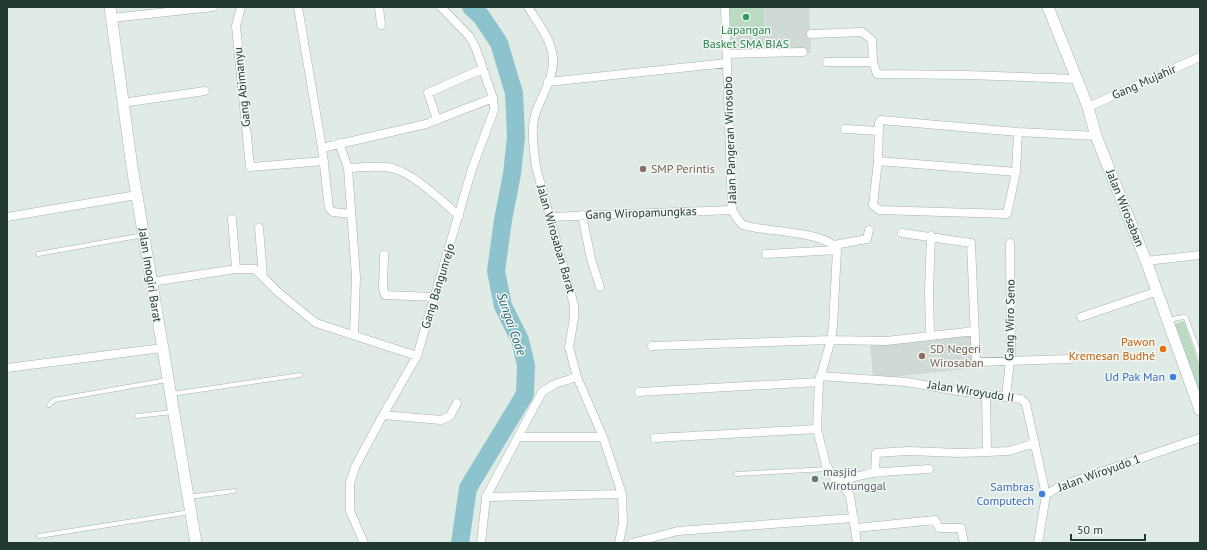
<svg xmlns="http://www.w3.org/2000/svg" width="1207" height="550" font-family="'PT Sans',sans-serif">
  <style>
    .built { fill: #d0dad5 }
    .green { fill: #bcdac3 }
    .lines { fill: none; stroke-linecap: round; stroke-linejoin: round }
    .river { stroke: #8dc3cc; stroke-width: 18 }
    .lane-casing { stroke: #a4b2ad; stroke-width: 5 }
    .street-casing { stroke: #a4b2ad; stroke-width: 9 }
    .secondary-casing { stroke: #a1b6ae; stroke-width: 12 }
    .lane { stroke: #fff; stroke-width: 4 }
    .street { stroke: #fff; stroke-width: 8 }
    .secondary { stroke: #fff; stroke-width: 11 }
    .leisure-dot { fill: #2e9e5b; stroke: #f2f7f4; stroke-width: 1.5 }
    .education-dot { fill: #8d6e63; stroke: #f2f7f4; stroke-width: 1.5 }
    .food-dot { fill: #e8710a; stroke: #f2f7f4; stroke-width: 1.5 }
    .shop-dot { fill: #3f7fe0; stroke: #f2f7f4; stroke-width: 1.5 }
    .worship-dot { fill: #6b7280; stroke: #f2f7f4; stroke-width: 1.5 }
    .labels { text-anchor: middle; stroke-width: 3; stroke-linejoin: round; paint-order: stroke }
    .leisure-label { font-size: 12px; fill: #27864d; stroke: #f2f7f4 }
    .street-label { font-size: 12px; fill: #233a33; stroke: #f2f7f4 }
    .education-label { font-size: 12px; fill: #785e54; stroke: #f2f7f4; text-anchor: start }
    .food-label { font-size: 12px; fill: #c56008; stroke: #f2f7f4; text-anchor: end }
    .shop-label { font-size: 12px; fill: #366cbe; stroke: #f2f7f4; text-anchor: end }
    .worship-label { font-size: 12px; fill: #5b616d; stroke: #f2f7f4; text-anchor: start }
    .water-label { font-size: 13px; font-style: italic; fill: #226672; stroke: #f2f7f4 }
  </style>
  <rect width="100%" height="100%" fill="#e1ebe6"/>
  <path class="built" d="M728,7h81l2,46 -81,-1z
    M971,333l4,35 -102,11 -3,-36z"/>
  <path class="green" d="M729,7h34l1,21 -34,1z
    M1184,321l16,46v29l-25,-72z"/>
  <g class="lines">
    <path class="river" d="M460,543l8,-55 57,-94 1,-29 -6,-25 -17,-34 -7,-35 7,-51 9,-46 4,-37 -2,-44 -15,-50 -18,-27 -10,-9"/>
    <g class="lane-casing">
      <path id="lane" d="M38,254l106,-19
        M1169,320l14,-3 3,1 14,38
        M172,394l128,-19
        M49,405l5,-5 113,-20
        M137,416l35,-4
        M736,474l92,-5
        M188,497l46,-6
        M39,536l151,-24"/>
    </g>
    <g class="street-casing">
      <path id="street" d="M241,7l-5,19 14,141 74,-6
        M298,7l24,141 7,60 4,4 18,2
        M379,7l2,18
        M528,7c10,16 24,33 25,52 1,19 -11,36 -17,53 -6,18 -2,37 0,55l38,138v13l-5,29 8,30 26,60 19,57 1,29 -4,20
        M725,7l7,203 7,11 4,4c20,7 86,6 94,25l-4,76 -2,14 -12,42 -2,47 9,36 9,14 11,11 4,6 7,47
        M112,18l101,-11
        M811,34l51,-2 10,8 1,22 4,12 90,1 109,4
        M727,54l76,-2
        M827,62h46
        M548,82l179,-19
        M122,103l83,-12
        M1088,107l112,-50
        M437,120l-9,-27 54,-24
        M845,129l34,2
        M1018,132l-2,40 -9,42 -128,-4 -6,-5 5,-44 1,-38 2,-3 137,12 78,4
        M339,143l9,25 8,109 -2,58
        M322,148l104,-24 67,-26
        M878,161l138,11
        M348,168c15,0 33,-4 47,1 18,5 50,34 64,47
        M582,215l9,44 9,28
        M7,217l130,-22
        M549,217l183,-7
        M232,219l4,50
        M259,228l4,48
        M902,233l69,10 5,119 94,-3
        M834,245l33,-6 2,-9
        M766,254l71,-4
        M384,255l-1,33 2,7 50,2
        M1146,261l54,-6
        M151,282l85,-13h19l24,24 37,30 101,33
        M1081,317l77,-26
        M928,336l2,-2 -1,-44 2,-54
        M652,346l179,-6 55,1 89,-10
        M7,368l155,-20
        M820,376l87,6 51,9 63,8 5,5 20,91
        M639,392l180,-10
        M986,394l1,58
        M1006,396l5,-44 -1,-109
        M383,415l58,5 9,-4 7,-13
        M518,437h85
        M655,438l162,-9
        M875,473l1,-20 33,-2 50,2 28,-1 22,-1 26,-8
        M839,483c27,-13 60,-12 90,-14
        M486,497l136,-3
        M856,528l79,-8 4,8h22l3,15
        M364,543l-14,-32v-28l5,-16 28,-52 34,-59 55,-187 22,-59 -1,-12 -18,-52 -6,-10 -28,-29
        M481,543l5,-46 56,-105 13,-8 22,-7
        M632,543l46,-12 176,-13
        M1038,543l8,-48 14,-9 140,-48"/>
    </g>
    <g class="secondary-casing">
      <path id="secondary" d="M110,7l22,160 64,376
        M1048,7l40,100 8,29 50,125 54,149"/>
    </g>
    <use href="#lane" class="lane"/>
    <use href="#street" class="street"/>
    <use href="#secondary" class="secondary"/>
  </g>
  <circle class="leisure-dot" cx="746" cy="17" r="4"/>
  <g class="education-dot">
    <circle cx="643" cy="169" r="4"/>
    <circle cx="922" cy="356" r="4"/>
  </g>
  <circle class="food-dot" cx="1163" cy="349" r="4"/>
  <g class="shop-dot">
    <circle cx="1173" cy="377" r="4"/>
    <circle cx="1042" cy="494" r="4"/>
  </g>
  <circle class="worship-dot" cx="815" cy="479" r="4"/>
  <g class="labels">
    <g class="leisure-label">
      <text x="746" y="34">Lapangan<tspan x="746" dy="14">Basket SMA BIAS</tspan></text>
    </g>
    <g class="street-label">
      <text transform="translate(1144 82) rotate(-24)" y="4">Gang Mujahir</text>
      <text transform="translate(242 87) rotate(-96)" y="4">Gang Abimanyu</text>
      <text transform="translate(730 140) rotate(-92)" y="4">Jalan Pangeran Wirosobo</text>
      <text transform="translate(1125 208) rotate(68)" y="4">Jalan Wirosaban</text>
      <text transform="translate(641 213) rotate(-2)" y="4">Gang Wiropamungkas</text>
      <text transform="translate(556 239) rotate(74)" y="4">Jalan Wirosaban Barat</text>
      <text transform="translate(150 275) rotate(81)" y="4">Jalan Imogiri Barat</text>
      <text transform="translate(438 286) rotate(-73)" y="4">Gang Bangunrejo</text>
      <text transform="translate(1010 320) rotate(-89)" y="4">Gang Wiro Seno</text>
      <text transform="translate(971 391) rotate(9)" y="4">Jalan Wiroyudo II</text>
      <text transform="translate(1099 473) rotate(-20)" y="4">Jalan Wiroyudo 1</text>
    </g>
    <g class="education-label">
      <text x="651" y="173">SMP Perintis</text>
      <text x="930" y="353">SD Negeri<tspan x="930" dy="14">Wirosaban</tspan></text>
    </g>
    <g class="food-label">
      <text x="1155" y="346">Pawon<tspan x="1155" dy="14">Kremesan Budhé</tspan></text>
    </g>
    <g class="shop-label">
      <text x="1165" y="381">Ud Pak Man</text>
      <text x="1034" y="491">Sambras<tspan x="1034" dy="14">Computech</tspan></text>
    </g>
    <g class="worship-label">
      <text x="823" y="476">masjid<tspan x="823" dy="14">Wirotunggal</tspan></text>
    </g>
    <g class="water-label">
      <text transform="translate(512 324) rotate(71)" y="5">Sungai Code</text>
    </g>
  </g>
  <rect width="1207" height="550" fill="none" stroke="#233a33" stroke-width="16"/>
  <path d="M1071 534v6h74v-6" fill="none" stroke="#233a33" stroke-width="2"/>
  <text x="1077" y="534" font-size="12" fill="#233a33" stroke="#f2f7f4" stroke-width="3" paint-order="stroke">50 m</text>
</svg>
